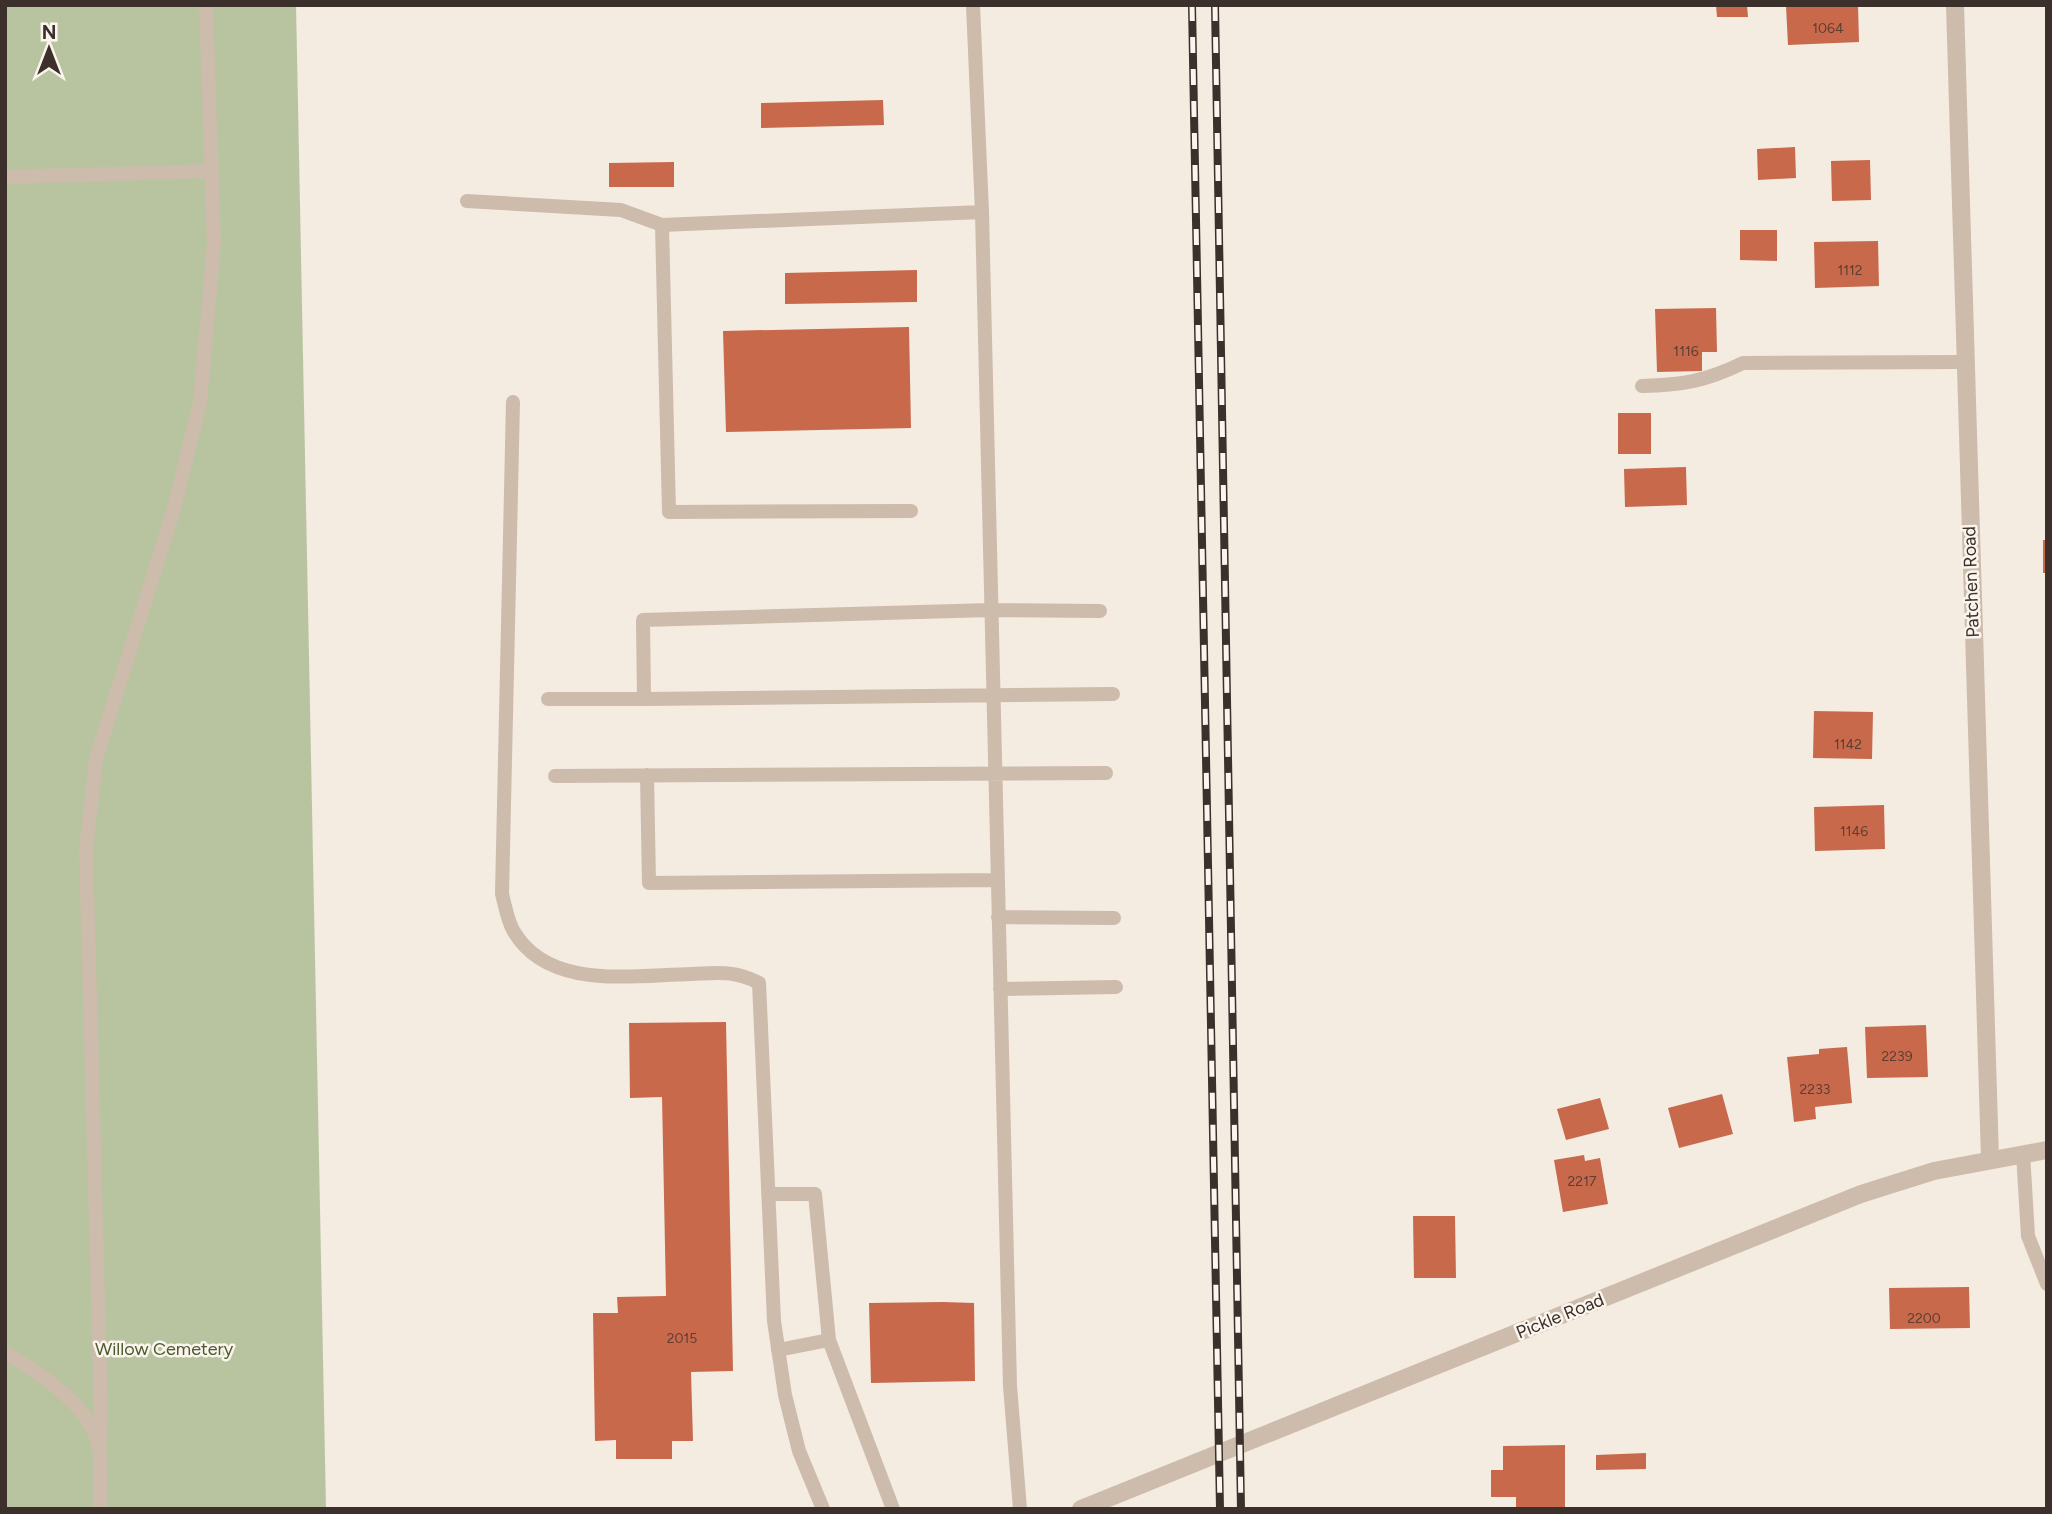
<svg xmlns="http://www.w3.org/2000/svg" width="2052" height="1514" font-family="Figtree,sans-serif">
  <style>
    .green { fill: #b8c4a0 }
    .building { fill: #c8694b }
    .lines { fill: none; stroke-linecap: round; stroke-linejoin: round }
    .service { stroke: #cdbbac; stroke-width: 14 }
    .minor { stroke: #cdbbac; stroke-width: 18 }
    .tertiary { stroke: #cdbbac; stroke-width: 18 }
    .rail-casing { stroke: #3b302b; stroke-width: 8 }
    .rail { stroke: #fbf5ee; stroke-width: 5; stroke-dasharray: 16; stroke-linecap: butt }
    .labels { text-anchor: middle; stroke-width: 5; stroke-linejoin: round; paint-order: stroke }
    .number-label { font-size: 14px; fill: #5e3e33 }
    .street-label { font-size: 18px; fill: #3b302b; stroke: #fbf5ee }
    .park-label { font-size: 18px; fill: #4a5a2e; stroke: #fbf5ee }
  </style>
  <rect width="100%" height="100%" fill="#f4ebe1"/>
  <path class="green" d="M5,5h291l30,1504h-321z"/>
  <path class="building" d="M1716,5h31l1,12h-31z
    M1858,5l1,37 -71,3 -2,-39z
    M883,100l1,25 -123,3v-25z
    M1795,147l1,31 -38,2 -1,-31z
    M1870,160l1,40 -39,1 -1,-40z
    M674,162v25h-65v-24z
    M1740,230h37v31l-37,-1z
    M1878,241l1,45 -64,2 -1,-46z
    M917,270v32l-132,2v-31z
    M1716,308l1,44h-15v19l-45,1 -2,-63z
    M909,327l2,101 -185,4 -3,-101z
    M1618,413h33v41h-33z
    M1686,467l1,38 -62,2 -1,-38z
    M2043,540h4v33h-4z
    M1814,711l59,1 -1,47 -59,-1z
    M1884,805l1,44 -70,2 -1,-44z
    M726,1022l7,349 -42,1 2,69h-21v18h-56v-19l-21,1 -2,-128h25l-1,-16 49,-1 -4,-199 -32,1 -1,-75z
    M1926,1025l2,52 -61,1 -2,-51z
    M1847,1047l5,56 -37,4 1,12 -22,3 -7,-65 32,-3v-5z
    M1722,1094l11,40 -54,14 -11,-40z
    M1600,1098l9,31 -43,11 -9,-31z
    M1584,1155l1,6 15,-3 8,46 -45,8 -9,-52z
    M1413,1216h42l1,62h-42z
    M1969,1287l1,41 -80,1 -1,-41z
    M943,1302l31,1 1,78 -104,2 -2,-80z
    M1565,1445v64h-49v-12h-25v-27h12v-24z
    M1646,1453v16l-50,1v-15z"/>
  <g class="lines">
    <path class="service" d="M973,5l9,207 28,1174 10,123
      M5,177l206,-6
      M467,201l154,9 41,15
      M1642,386c41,-1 64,-5 101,-23l221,-1
      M513,402l-11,492c3,11 5,25 11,36 34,61 120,45 178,44 28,-1 43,-4 68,9l15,338 11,74 14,56 24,58
      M911,511l-242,1 -7,-287 320,-13
      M548,699h96l-1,-79 347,-10 110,1
      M644,699l469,-5
      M647,775l2,108 348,-3
      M555,776l551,-3
      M998,917l116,1
      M1000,989l116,-2
      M2023,1153l5,83 19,48
      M768,1194h47l14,146 64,169
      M778,1350l51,-10
      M5,1353c34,19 87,54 94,95 3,19 0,41 1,61
      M99,1448l2,-37 -15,-561 10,-91 77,-247 27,-110 14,-159 -8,-238"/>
    <path class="minor" d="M1955,5l35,1154"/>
    <path class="tertiary" d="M1081,1509l780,-315 73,-23 113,-21"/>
    <g class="rail-casing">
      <path id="rail" d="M1192,5l28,1504
        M1215,5l26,1504"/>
    </g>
    <use href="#rail" class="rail"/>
  </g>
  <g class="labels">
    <g class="number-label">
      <text x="1828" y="33">1064</text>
      <text x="1850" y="275">1112</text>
      <text x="1686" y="356">1116</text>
      <text x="1848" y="749">1142</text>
      <text x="1854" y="836">1146</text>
      <text x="1897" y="1061">2239</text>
      <text x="1815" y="1094">2233</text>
      <text x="1582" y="1186">2217</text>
      <text x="1924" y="1323">2200</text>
      <text x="682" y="1343">2015</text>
    </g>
    <g class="street-label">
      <text transform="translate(1971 582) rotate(-92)" y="6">Patchen Road</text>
      <text transform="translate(1560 1316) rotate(-22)" y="6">Pickle Road</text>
    </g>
    <g class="park-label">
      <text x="164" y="1355">Willow Cemetery</text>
    </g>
  </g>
  <rect width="2052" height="1514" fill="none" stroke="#3b302b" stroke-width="14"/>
  <g transform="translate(49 49)" stroke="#fbf5ee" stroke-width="5" paint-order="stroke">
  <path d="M0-5L12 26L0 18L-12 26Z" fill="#3b302b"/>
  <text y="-10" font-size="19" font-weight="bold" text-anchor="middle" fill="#3b302b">N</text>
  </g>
</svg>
